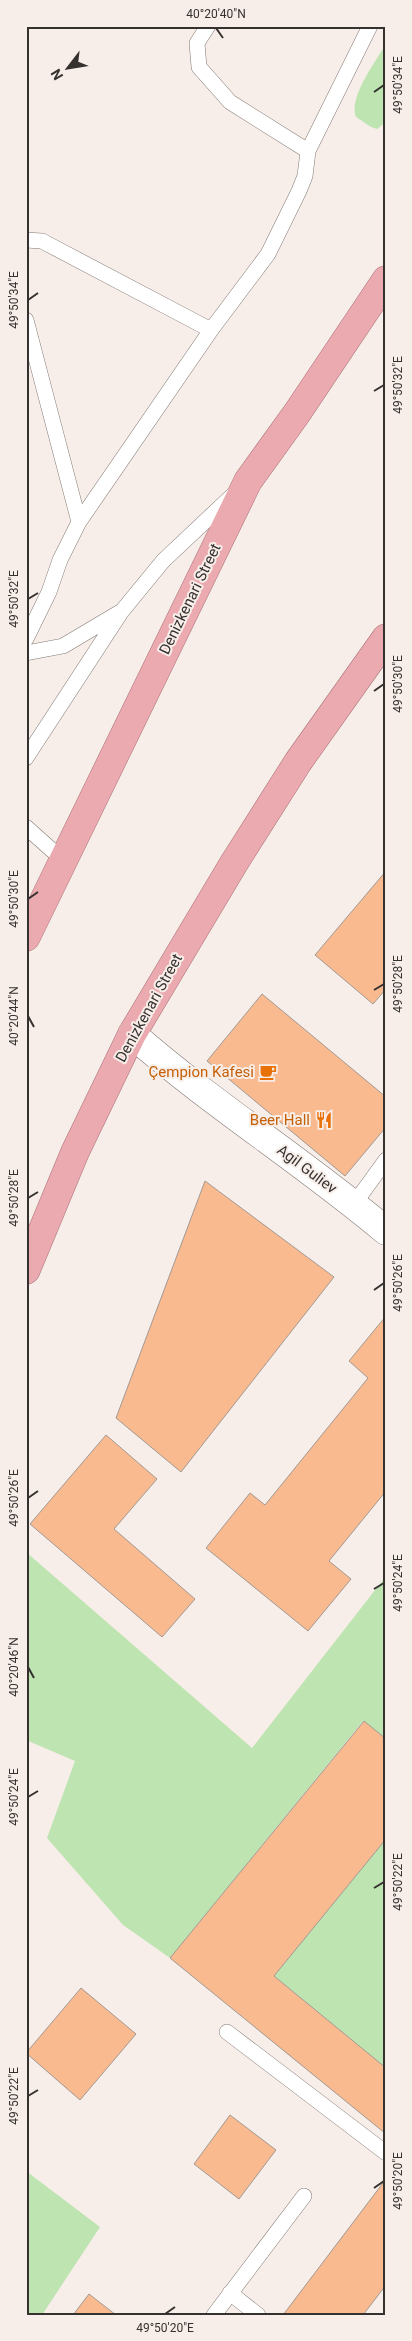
<svg xmlns="http://www.w3.org/2000/svg" width="412" height="2341" font-family="Roboto,sans-serif">
  <style>
    .green { fill: #bde4b1 }
    .building { fill: #faba8f; stroke: #a19993 }
    .lines { fill: none; stroke-linecap: round; stroke-linejoin: round }
    .service-casing { stroke: #817974; stroke-width: 16 }
    .minor-casing { stroke: #817974; stroke-width: 29 }
    .trunk-casing { stroke: #a87176; stroke-width: 29 }
    .service { stroke: #fff; stroke-width: 15 }
    .minor { stroke: #fff; stroke-width: 28 }
    .trunk { stroke: #ebaab0; stroke-width: 28 }
    .ticks { fill: none; stroke: #34312f; stroke-width: 2 }
    .labels { text-anchor: middle; stroke-width: 4; stroke-linejoin: round; paint-order: stroke }
    .street-label { font-size: 15px; fill: #34312f; stroke: #f8eee9 }
    .food-label { font-size: 15px; fill: #c56008; stroke: #f8eee9; text-anchor: end }
    .neatline { fill: none; stroke: #34312f; stroke-width: 2 }
    .ticks-label { font-size: 12px; text-anchor: middle; fill: #34312f }
  </style>
  <rect width="100%" height="100%" fill="#f8eee9"/>
  <path class="green" d="M386,44v78l-9,7 -6,-2 -15,-10c-8,-19 20,-56 30,-73z
    M26,1552l226,196 134,-172v163l-23,-18 -193,237 -47,-33 -76,-87 28,-77 -49,-21z
    M386,1839v229l-112,-92z
    M26,2171l74,56 -58,88h-16z"/>
  <path class="building" d="M386,871v118l-13,15 -58,-49z
    M262,994l124,103v30l-41,49 -138,-115z
    M205,1181l129,96 -153,195 -65,-54z
    M386,1316v175l-57,70 22,18 -43,52 -102,-83 44,-55 15,12 103,-127 -19,-17z
    M106,1435l51,44 -43,50 81,70 -33,38 -132,-113z
    M364,1721l22,18v100l-112,137 112,92v66l-216,-176z
    M81,1988l55,46 -56,66 -54,-47z
    M230,2115l46,35 -37,49 -45,-35z
    M386,2179v106l-23,30h-80z
    M89,2294l27,21h-43z"/>
  <g class="lines">
    <g class="service-casing">
      <path id="service" d="M208,26l-11,17 2,24 31,35 78,49
        M26,240l16,1 169,89
        M26,320l53,202
        M26,639l23,-47 11,-32 19,-38 132,-192 57,-76 31,-63 6,-15 3,-25 62,-125
        M26,653l37,-7 59,-35 41,-50 71,-67
        M26,758l94,-144
        M26,827l37,33
        M354,1204l32,-44
        M227,2032l159,121
        M230,2293l28,22
        M214,2315l90,-119"/>
    </g>
    <g class="minor-casing">
      <path id="minor" d="M132,1034c81,71 172,128 254,197"/>
    </g>
    <g class="trunk-casing">
      <path id="trunk" d="M26,937l222,-456 49,-68 89,-133
        M26,1270l49,-118 57,-118 102,-171 64,-101 88,-124"/>
    </g>
    <use href="#service" class="service"/>
    <use href="#minor" class="minor"/>
    <use href="#trunk" class="trunk"/>
  </g>
  <path class="ticks" d="M216,28l7,10M374,92l10,-7M28,300l10,-7M374,391l10,-6M28,599l10,-6M374,691l10,-7M28,899l10,-7M374,990l10,-6M28,1016l6,11M28,1198l10,-6M374,1290l10,-7M28,1498l10,-7M374,1589l10,-6M28,1667l6,11M28,1797l10,-6M374,1888l10,-6M28,2096l10,-6M374,2188l10,-7M165,2314l10,-7"/>
  <defs>
    <g id="cafe-bare" transform="scale(1.35)"><path d="M-5.5-4.5H6V0H3Q3 3.5 0 3.5H-2.5Q-5.5 3.5-5.5 0ZM3-3.2v2h1.7v-2ZM-6 4.5H4V6H-6Z" fill="#e8710a" stroke="#f8eee9" stroke-width="2.5" paint-order="stroke"/></g>
    <g id="restaurant-bare" transform="scale(1.35)"><path d="M-5-6h1v4h1v-4h1v4h1v-4h1v5L-1.5 .5V6h-2V.5L-5-1ZM5-6V6H3V1.5H1.5Q1.5-4 5-6Z" fill="#e8710a" stroke="#f8eee9" stroke-width="2.5" paint-order="stroke"/></g>
  </defs>
  <g fill-rule="evenodd">
    <use href="#cafe-bare" x="268" y="1072"/>
    <use href="#restaurant-bare" x="324" y="1120"/>
  </g>
  <g class="labels">
    <g class="street-label">
      <text transform="translate(190 599) rotate(-64)" y="5">Denizkenari Street</text>
      <text transform="translate(149 1008) rotate(-61)" y="5">Denizkenari Street</text>
      <text transform="translate(307 1169) rotate(37)" y="5">Agil Guliev</text>
    </g>
    <g class="food-label">
      <text x="254" y="1077">Çempion Kafesi</text>
      <text x="310" y="1125">Beer Hall</text>
    </g>
  </g>
  <rect width="412" height="2341" fill="none" stroke="#f8eee9" stroke-width="55"/>
  <g transform="translate(68 68) rotate(239)" stroke="#f8eee9" stroke-width="4" paint-order="stroke">
  <path d="M0-4L9 19L0 12L-9 19Z" fill="#34312f"/>
  <text y="-8" font-size="14" font-weight="bold" text-anchor="middle" fill="#34312f">N</text>
  </g>
  <rect x="28" y="28" width="356" height="2286" class="neatline"/>
  <g class="ticks-label">
    <text x="216" y="18">40°20'40"N</text>
    <text transform="translate(398 85) rotate(-90)" y="4">49°50'34"E</text>
    <text transform="translate(14 300) rotate(-90)" y="4">49°50'34"E</text>
    <text transform="translate(398 385) rotate(-90)" y="4">49°50'32"E</text>
    <text transform="translate(14 599) rotate(-90)" y="4">49°50'32"E</text>
    <text transform="translate(398 684) rotate(-90)" y="4">49°50'30"E</text>
    <text transform="translate(14 899) rotate(-90)" y="4">49°50'30"E</text>
    <text transform="translate(398 984) rotate(-90)" y="4">49°50'28"E</text>
    <text transform="translate(14 1016) rotate(-90)" y="4">40°20'44"N</text>
    <text transform="translate(14 1198) rotate(-90)" y="4">49°50'28"E</text>
    <text transform="translate(398 1283) rotate(-90)" y="4">49°50'26"E</text>
    <text transform="translate(14 1498) rotate(-90)" y="4">49°50'26"E</text>
    <text transform="translate(398 1583) rotate(-90)" y="4">49°50'24"E</text>
    <text transform="translate(14 1667) rotate(-90)" y="4">40°20'46"N</text>
    <text transform="translate(14 1797) rotate(-90)" y="4">49°50'24"E</text>
    <text transform="translate(398 1882) rotate(-90)" y="4">49°50'22"E</text>
    <text transform="translate(14 2096) rotate(-90)" y="4">49°50'22"E</text>
    <text transform="translate(398 2181) rotate(-90)" y="4">49°50'20"E</text>
    <text x="165" y="2332">49°50'20"E</text>
  </g>
</svg>
